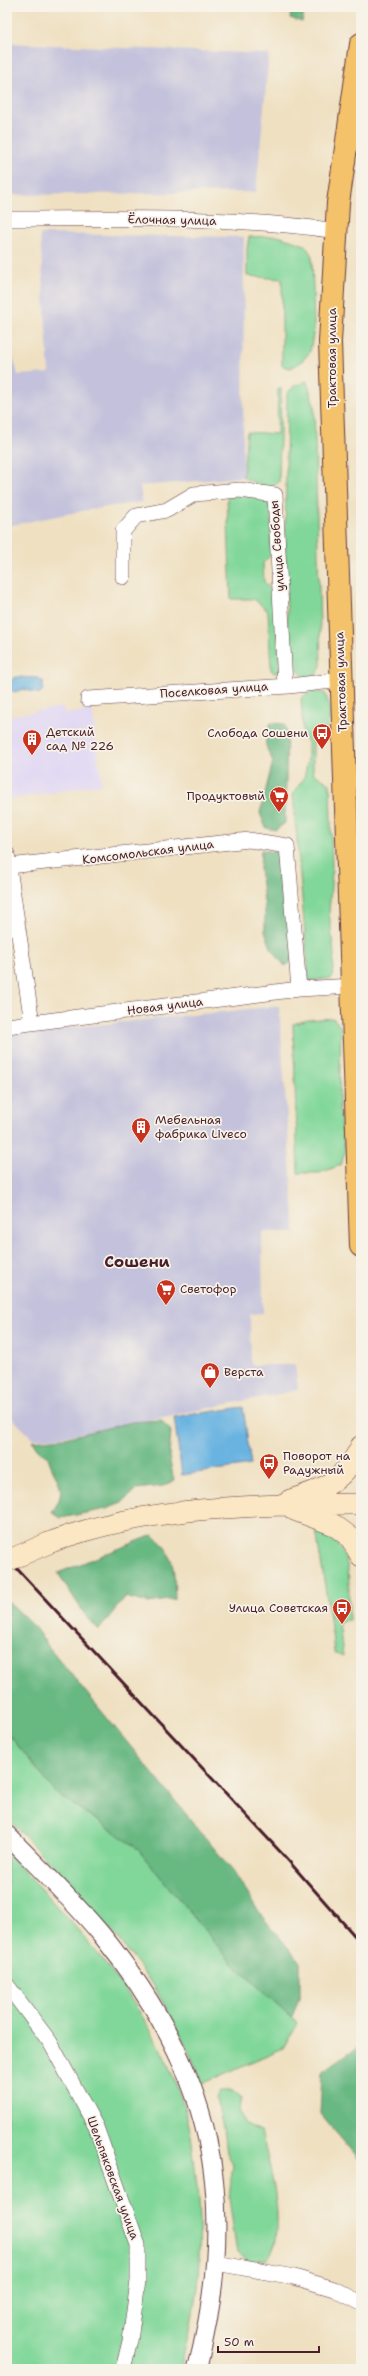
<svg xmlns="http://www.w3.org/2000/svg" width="368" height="2376" font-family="'Shantell Sans',sans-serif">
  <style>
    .built { fill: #dfd5f5 }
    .industrial { fill: #c3c1db }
    .green { fill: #81d79a; stroke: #667b62 }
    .forest { fill: #68b882; stroke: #596c56 }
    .water { fill: #69b3e1; stroke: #5a6986 }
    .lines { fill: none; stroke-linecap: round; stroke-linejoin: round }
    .minor-casing { stroke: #633c42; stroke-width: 16 }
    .tertiary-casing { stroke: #633c42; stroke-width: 20 }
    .secondary-casing { stroke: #633c42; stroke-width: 22 }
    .primary-casing { stroke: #633c42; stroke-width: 24 }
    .minor { stroke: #fff; stroke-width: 15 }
    .tertiary { stroke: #fff; stroke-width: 18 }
    .secondary { stroke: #fbe7c3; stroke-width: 21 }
    .primary { stroke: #f4c26a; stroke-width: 22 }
    .rail { stroke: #4a1f2b; stroke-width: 3 }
    .secondary-bridge-casing { stroke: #633c42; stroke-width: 22; stroke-linecap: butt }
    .secondary-bridge { stroke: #fbe7c3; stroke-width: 21 }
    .labels { text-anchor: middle; stroke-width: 3.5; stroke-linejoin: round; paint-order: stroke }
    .street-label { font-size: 12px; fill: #4a1f2b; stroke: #f7f3e8 }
    .poi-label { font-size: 12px; fill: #4a1f2b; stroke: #f7f3e8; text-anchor: start }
    .district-label { font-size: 16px; font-weight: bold; fill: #4a1f2b; stroke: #f7f3e8 }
  </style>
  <rect width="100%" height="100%" fill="#f7f3e8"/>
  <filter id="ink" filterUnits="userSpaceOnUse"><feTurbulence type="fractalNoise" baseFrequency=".025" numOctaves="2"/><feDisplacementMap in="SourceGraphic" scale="8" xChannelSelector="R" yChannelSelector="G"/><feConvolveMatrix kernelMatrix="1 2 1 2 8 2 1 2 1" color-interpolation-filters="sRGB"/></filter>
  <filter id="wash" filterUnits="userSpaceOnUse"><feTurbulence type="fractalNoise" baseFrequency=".012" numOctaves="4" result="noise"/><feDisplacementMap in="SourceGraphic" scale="16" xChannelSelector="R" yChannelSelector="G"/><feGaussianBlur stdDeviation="0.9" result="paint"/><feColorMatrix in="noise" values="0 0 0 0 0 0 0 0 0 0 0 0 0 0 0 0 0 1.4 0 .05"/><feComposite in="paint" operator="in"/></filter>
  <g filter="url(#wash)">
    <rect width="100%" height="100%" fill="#efe0c1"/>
    <path class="built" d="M63,707l2,7 27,-4 10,74 -95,16v-84z"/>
    <path class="industrial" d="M7,43l262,11 -13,138 -249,3z
      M40,234l204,3 -1,240 -103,9 2,16 -55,8 -80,16v-193l11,42 31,-2z
      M279,1006l16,226h-33l1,81 -13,1 1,51h44l3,25 -236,47 -29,2 -26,-26v-379z"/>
    <path class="green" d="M278,236l27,9 7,11 2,72 -4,24 -9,10 -10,6 -9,-2v-87l-35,-3v-28l2,-11z
      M307,381l7,24 7,261 -5,9 -13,2 -10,-15 -5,-27 -3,-79 2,-162 7,-8z
      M278,388h3l-2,94 -10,8 -26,-13 4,-45 30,2z
      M227,496h37l7,12v47l-8,8 1,19 9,10 7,80 -6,1 -3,-3 -3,-59 -14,-12h-23z
      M310,692l15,1c8,21 7,36 -12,50v30l17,11 2,88 -3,41 5,41 -2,24 -23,3 -16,-188 11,-15 4,-19v-16l-5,-10 -2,-35z
      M333,1018l8,9 -2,82 6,43 -4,13 -22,8h-21l-5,-149 15,-4z
      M316,1530c42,17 31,52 33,90l-10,1 4,35 -9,-4c-4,-41 -12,-81 -18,-122z
      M7,1732l49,61 79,53 95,115 68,62 -15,25 -80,35c-18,-40 -37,-81 -64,-117 -39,-53 -87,-100 -132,-148z
      M7,1854c70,72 143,149 175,247 10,28 12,57 15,86 3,37 4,77 -2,114 -3,23 -10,46 -15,68h-173z
      M220,2091h12l9,7 -2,12 5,13 17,8c8,33 20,73 15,108 -1,6 -6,14 -8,20l-20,2 -11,-8 -8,-55 4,-34 -6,-11 -2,-17 -9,-38z"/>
    <path class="forest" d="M292,7h13l-3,15 -12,-4z
      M271,723l13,1 3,8 -2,91 -9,7 -10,-2 -6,-15 13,-52c-9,-16 -10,-21 -2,-38z
      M261,850l21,3 4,19 -3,27 8,16 5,44 -11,7 -13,-16 -7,-19v-22l-5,-40z
      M161,1420l10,11 -2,25 5,25 -11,5 -27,3 -14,14 -16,6 -45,9 -9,-6c18,-25 3,-31 -4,-55l-8,-5 -8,-11 33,-3 67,-16z
      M153,1535c23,19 21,36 22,64l-27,4 -23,-6 -26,33 -14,-15 -27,-42z
      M7,1600l26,25 15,21 188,229 24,39 40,48v33l-8,23 -62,-57 -95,-115 -79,-53 -49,-61z
      M357,2047l4,3v112l-41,-48 2,-42z"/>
    <path class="water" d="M15,677l23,1 5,3v8l-3,5 -17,-5 -8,3 -4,-2 -2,-4 1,-5z
      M243,1407l8,58 -69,10 -8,-58z"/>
  </g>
  <g filter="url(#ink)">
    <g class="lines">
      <g class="minor-casing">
        <path id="minor" d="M7,219c110,0 220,-4 329,12
          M123,577v-46l13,-15 31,-6 27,-16 46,-4 35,5 10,190
          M88,699l201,-13 52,-6
          M7,854l25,169
          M9,866l240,-26 38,6 12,143 54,-3
          M7,1026l292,-37
          M7,1985l43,57 46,85 42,118v36l-8,60 -7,28
          M216,2263l78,14 40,12 27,14"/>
      </g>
      <g class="tertiary-casing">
        <path id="tertiary" d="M7,1835c31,32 65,64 94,99 111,136 140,264 96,435"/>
      </g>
      <g class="secondary-casing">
        <path id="secondary" d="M290,1500c34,-10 56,-21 71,-54
          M294,1510l40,15 16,12 11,19
          M51,1542c98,-37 207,-37 310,-38"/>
      </g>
      <g class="primary-casing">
        <path id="primary" d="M361,44l-23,159 -8,139 31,904"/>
      </g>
      <use href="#minor" class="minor"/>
      <use href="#tertiary" class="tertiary"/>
      <use href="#secondary" class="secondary"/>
      <use href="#primary" class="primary"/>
      <path class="rail" d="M7,1558l279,300 75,85"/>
      <g class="secondary-bridge-casing">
        <path id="secondary-bridge" d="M7,1561l44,-19"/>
      </g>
      <use href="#secondary-bridge" class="secondary-bridge"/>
    </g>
  </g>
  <defs>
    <g id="bus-pin" transform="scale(1)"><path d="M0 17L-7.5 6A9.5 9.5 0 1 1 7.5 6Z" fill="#c8321e" stroke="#f7f3e8"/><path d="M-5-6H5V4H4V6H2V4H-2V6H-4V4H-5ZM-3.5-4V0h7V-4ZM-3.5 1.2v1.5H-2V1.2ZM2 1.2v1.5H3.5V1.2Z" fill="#fff"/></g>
    <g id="building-pin" transform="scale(1)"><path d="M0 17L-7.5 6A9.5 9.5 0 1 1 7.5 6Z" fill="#c8321e" stroke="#f7f3e8"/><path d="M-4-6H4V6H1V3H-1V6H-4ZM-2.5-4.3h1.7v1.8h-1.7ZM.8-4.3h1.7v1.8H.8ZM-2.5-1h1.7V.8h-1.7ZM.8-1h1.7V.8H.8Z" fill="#fff"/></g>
    <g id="supermarket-pin" transform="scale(1)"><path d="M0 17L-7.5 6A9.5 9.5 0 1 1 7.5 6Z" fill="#c8321e" stroke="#f7f3e8"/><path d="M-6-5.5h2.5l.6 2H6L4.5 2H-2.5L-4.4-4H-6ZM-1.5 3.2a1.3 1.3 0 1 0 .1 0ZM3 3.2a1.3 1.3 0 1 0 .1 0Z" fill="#fff"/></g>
    <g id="shop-pin" transform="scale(1)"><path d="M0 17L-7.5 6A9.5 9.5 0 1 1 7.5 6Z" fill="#c8321e" stroke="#f7f3e8"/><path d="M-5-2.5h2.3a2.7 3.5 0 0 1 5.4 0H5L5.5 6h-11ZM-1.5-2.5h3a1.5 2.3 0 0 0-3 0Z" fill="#fff"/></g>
  </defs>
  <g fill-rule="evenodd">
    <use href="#bus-pin" x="322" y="733"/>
    <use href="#building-pin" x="32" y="739"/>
    <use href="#supermarket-pin" x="279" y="796"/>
    <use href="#building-pin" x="141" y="1127"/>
    <use href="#supermarket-pin" x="166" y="1289"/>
    <use href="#shop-pin" x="210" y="1372"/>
    <use href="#bus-pin" x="269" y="1463"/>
    <use href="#bus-pin" x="342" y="1608"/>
  </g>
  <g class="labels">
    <g class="street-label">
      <text transform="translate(172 220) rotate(1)" y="4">Ёлочная улица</text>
      <text transform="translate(332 358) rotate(-90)" y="4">Трактовая улица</text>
      <text transform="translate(277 546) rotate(-94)" y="4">улица Свободы</text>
      <text transform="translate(341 682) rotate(-92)" y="4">Трактовая улица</text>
      <text transform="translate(214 690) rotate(-4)" y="4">Поселковая улица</text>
      <text transform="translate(148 852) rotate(-7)" y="4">Комсомольская улица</text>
      <text transform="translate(165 1006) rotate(-7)" y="4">Новая улица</text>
      <text transform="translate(113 2178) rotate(70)" y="4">Шельпяковская улица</text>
    </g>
    <g class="poi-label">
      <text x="46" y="736">Детский<tspan x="46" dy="14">сад № 226</tspan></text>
      <text x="308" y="737" text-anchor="end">Слобода Сошени</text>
      <text x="265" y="800" text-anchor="end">Продуктовый</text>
      <text x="155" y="1124">Мебельная<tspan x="155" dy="14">фабрика Liveco</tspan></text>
      <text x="180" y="1293">Светофор</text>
      <text x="224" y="1376">Верста</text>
      <text x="283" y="1460">Поворот на<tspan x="283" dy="14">Радужный</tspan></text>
      <text x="328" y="1612" text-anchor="end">Улица Советская</text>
    </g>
    <g class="district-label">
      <text x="137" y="1267">Сошени</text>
    </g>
  </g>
  <rect width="368" height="2376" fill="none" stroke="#f7f3e8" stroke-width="24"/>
  <path d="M218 2346v6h101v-6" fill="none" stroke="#4a1f2b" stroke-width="2"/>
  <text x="224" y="2346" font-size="12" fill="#4a1f2b" stroke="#f7f3e8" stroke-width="3" paint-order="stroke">50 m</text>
</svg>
